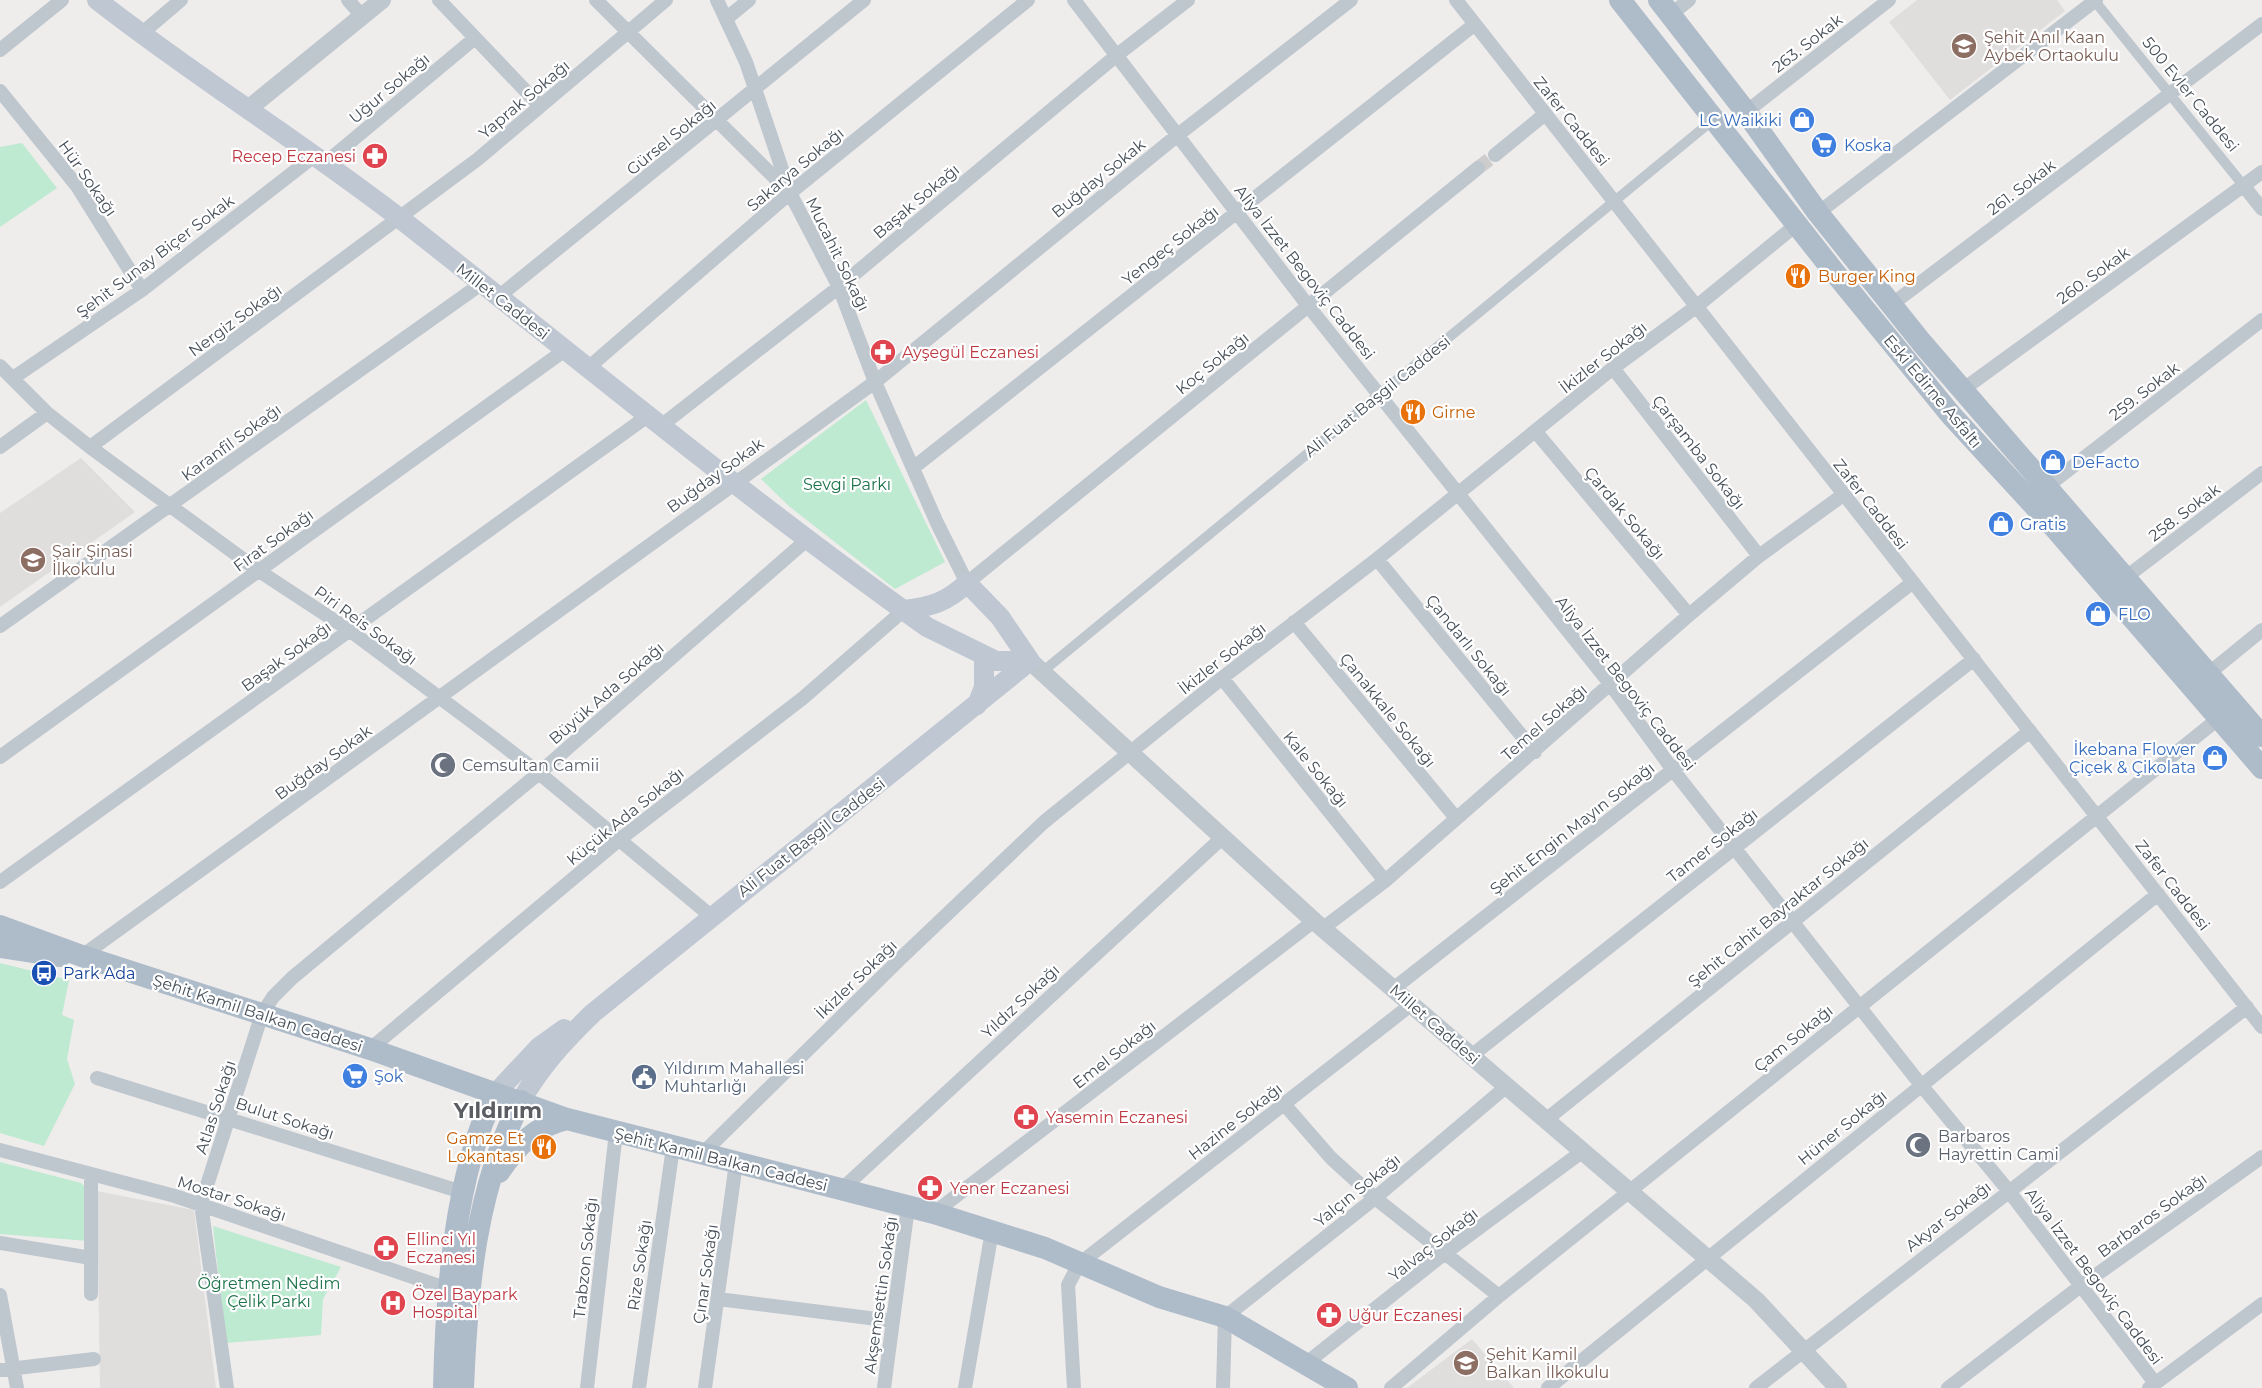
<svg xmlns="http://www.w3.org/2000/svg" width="2262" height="1388" font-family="Montserrat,sans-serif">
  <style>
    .education { fill: #e0dddd }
    .green { fill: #bdead0 }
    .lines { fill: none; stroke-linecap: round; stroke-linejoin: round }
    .minor-tunnel { stroke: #cdcdce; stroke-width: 14; stroke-dasharray: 14 7; stroke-linecap: butt }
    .pedestrian { stroke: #bec6ce; stroke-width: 10 }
    .minor { stroke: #bec6ce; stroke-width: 14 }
    .tertiary { stroke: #bec6ce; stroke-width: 18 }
    .secondary { stroke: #bec7d2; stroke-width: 20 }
    .primary { stroke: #aebbc9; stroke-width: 22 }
    .labels { text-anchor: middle; stroke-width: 4.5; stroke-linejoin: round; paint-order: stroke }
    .education-label { font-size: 16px; fill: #785e54; stroke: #fff; text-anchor: start }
    .street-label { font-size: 16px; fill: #464f58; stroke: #fff }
    .shop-label { font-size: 16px; fill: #366cbe; stroke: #fff; text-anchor: start }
    .health-label { font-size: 16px; fill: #be3a42; stroke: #fff; text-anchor: start }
    .food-label { font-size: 16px; fill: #c56008; stroke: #fff; text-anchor: start }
    .park-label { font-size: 16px; fill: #1d734a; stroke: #fff }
    .worship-label { font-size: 16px; fill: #5b616d; stroke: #fff; text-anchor: start }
    .transit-label { font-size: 16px; fill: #164399; stroke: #fff; text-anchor: start }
    .service-label { font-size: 16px; fill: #4e5e75; stroke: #fff; text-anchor: start }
    .district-label { font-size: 22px; font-weight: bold; fill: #5a5d61; stroke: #fff }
  </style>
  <rect width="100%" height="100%" fill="#efecec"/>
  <path class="education" d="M1917,0h140l8,11 -115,89 -61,-78z
    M81,458l54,54 -135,95v-94z
    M97,1191l97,19 22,178h-116z
    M1472,1339l42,49h-107z"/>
  <path class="green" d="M22,143l35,45 -57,39v-80z
    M866,400l79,162 -50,27 -105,-82 -29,-28z
    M0,963l69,17 -7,35 12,5 -7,39 8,25 -31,62 -44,-13z
    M0,1162l81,21 6,6 2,52 -89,-7z
    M213,1226l128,41 -18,32 -2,36 -95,8z"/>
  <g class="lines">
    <path class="minor-tunnel" d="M1478,168l17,-13"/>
    <path class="pedestrian" d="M2094,0l149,185
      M1042,672l671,-552"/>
    <path class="minor" d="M348,0l14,16
      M439,0l101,106
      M596,0l193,192
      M717,0l29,62 44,131 49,94 36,95 62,141 30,60 511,-415
      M1074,0l235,307 302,378 62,85 248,315 87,105 147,193
      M1456,0l806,1027
      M1670,15l19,-15
      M727,18l22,-18
      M141,34l40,-34
      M0,50l62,-50
      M0,91l77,95 65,104
      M1746,112l143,-112
      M1495,155l50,-41
      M324,164l151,-126
      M2243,185l19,24
      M1818,213l278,-213
      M497,298l367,-298
      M1891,305l371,-281
      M0,366l47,47 43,34 169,124 90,59 142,106 48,37 172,143
      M588,368l202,-175 238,-193
      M1613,368l146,188
      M13,378l129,-88 171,-133
      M1961,391l301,-219
      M662,425l177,-138 278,-232 71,-55
      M1536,432l153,183
      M0,447l47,-34
      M90,447l388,-288 188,-159
      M913,468l562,-444
      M2045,488l217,-168
      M1377,559l158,193
      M2125,578l137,-105
      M1294,622l162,196
      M0,626l481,-342
      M2208,674l54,-44
      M1222,678l163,203
      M0,757l565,-407
      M0,882l649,-467
      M1322,929l63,-48 304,-266 70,-59 84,-61
      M82,956l793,-574 304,-248 172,-134
      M1393,989l520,-407
      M370,1049l249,-209 184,-142 101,-88
      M1471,1056l503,-397
      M97,1078l365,114
      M1284,1104l47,54 44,40 124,98
      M1547,1119l483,-388
      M0,1150l175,46 276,94
      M701,1155l200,-197 143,-136 178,-144 155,-119 236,-191 84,-62 99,-81
      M841,1190l382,-353
      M934,1213l380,-292
      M0,1243l91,15
      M91,1294v-120
      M0,1295l17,93
      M718,1299l175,22
      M1304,1365l141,-112 138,-102
      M0,1370l94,-11
      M227,1388l-26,-184 61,-190 11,-17 19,-19 247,-205 270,-235
      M587,1388l29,-256
      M639,1388l34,-241
      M705,1388l31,-225
      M884,1388l24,-181
      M965,1388l27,-157
      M1074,1388l-6,-103 11,-21 333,-260
      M1223,1388l2,-71 150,-119 132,-112
      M1391,1388l108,-92 719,-577
      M1548,1388l610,-494
      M1756,1388l491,-381
      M1948,1388l134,-103 180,-128
      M2149,1388l113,-84"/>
    <path class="tertiary" d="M248,109l134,-109
      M1030,661l284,260 442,379 82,88"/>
    <path class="secondary" d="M97,0c98,77 206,143 305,220 174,137 345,279 525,407l69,34h34
      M904,610c27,-3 43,-8 63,-27l33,34 30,44
      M977,705l7,-18v-32
      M495,1094l44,-47 25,-18
      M521,1101c19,-34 43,-60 72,-88l437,-352"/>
    <path class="primary" d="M1620,0l215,273 116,142 103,112 208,241
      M1659,0l87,112 72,101 104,130 340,393
      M0,926l82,30 288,93 197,70 367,94 111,35 114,49 66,20 122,71
      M0,947l60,9
      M499,1172c18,-26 36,-46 68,-53
      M444,1388c2,-90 10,-213 51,-294
      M463,1388c4,-98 12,-198 58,-287"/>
  </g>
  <defs>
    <g id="school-disc" transform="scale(1.35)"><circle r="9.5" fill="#8d6e63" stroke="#fff"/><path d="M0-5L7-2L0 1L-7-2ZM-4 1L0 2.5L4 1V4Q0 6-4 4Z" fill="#fff"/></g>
    <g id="shop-disc" transform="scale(1.35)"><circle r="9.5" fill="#3f7fe0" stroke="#fff"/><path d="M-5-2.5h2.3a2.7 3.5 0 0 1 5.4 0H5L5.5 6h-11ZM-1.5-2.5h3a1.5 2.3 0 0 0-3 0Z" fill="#fff"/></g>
    <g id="supermarket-disc" transform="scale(1.35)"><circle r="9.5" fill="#3f7fe0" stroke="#fff"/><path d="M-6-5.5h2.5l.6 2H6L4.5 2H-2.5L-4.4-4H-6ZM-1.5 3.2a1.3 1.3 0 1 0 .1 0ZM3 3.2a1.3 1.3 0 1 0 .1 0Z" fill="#fff"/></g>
    <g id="pharmacy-disc" transform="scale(1.35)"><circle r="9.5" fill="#e0444e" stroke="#fff"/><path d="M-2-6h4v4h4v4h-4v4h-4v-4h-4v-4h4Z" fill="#fff"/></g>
    <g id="restaurant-disc" transform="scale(1.35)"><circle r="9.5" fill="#e8710a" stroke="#fff"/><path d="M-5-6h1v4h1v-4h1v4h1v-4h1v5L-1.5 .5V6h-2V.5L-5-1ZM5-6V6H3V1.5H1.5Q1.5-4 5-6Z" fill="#fff"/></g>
    <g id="mosque-disc" transform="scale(1.35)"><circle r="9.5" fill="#6b7280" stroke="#fff"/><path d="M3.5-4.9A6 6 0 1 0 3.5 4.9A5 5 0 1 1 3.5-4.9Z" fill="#fff"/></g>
    <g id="bus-disc" transform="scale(1.35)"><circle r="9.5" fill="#1a4fb4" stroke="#fff"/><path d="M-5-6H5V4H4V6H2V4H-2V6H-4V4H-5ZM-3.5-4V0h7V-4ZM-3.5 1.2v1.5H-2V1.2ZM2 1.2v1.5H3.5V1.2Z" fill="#fff"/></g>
    <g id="civic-disc" transform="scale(1.35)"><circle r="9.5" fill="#5c6f8a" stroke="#fff"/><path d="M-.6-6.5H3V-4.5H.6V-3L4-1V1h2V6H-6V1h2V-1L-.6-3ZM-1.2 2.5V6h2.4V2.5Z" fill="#fff"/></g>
    <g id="hospital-disc" transform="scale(1.35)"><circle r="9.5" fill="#e0444e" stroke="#fff"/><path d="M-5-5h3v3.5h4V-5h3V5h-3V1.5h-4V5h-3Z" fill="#fff"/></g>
  </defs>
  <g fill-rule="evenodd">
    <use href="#school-disc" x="1964" y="46"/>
    <use href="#shop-disc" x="1802" y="120"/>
    <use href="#supermarket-disc" x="1824" y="145"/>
    <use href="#pharmacy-disc" x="375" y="156"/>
    <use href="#restaurant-disc" x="1798" y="276"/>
    <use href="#pharmacy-disc" x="883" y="352"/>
    <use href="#restaurant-disc" x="1413" y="412"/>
    <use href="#shop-disc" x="2053" y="462"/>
    <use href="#shop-disc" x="2001" y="524"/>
    <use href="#school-disc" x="33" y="560"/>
    <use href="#shop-disc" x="2098" y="614"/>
    <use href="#shop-disc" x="2215" y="758"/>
    <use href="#mosque-disc" x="443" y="765"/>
    <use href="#bus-disc" x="44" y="973"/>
    <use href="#supermarket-disc" x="355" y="1076"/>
    <use href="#civic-disc" x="644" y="1077"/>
    <use href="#pharmacy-disc" x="1026" y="1117"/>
    <use href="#mosque-disc" x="1918" y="1145"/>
    <use href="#restaurant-disc" x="544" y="1147"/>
    <use href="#pharmacy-disc" x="930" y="1188"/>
    <use href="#pharmacy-disc" x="386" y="1248"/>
    <use href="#hospital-disc" x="393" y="1303"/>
    <use href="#pharmacy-disc" x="1329" y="1315"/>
    <use href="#school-disc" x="1466" y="1363"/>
  </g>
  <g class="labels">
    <g class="education-label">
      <text x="1984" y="43">Şehit Anıl Kaan<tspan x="1984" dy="18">Aybek Ortaokulu</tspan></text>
      <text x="52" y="557">Şair Şinasi<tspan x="52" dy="18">İlkokulu</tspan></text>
      <text x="1486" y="1360">Şehit Kamil<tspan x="1486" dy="18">Balkan İlkokulu</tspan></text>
    </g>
    <g class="street-label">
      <text transform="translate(1807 43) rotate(-38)" y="6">263. Sokak</text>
      <text transform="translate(389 88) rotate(-40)" y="6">Uğur Sokağı</text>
      <text transform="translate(2191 94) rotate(51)" y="6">500 Evler Caddesi</text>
      <text transform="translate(524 99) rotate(-40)" y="6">Yaprak Sokağı</text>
      <text transform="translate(1572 121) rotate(51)" y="6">Zafer Caddesi</text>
      <text transform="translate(671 137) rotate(-39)" y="6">Gürsel Sokağı</text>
      <text transform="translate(795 169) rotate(-40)" y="6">Sakarya Sokağı</text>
      <text transform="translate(88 178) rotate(55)" y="6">Hür Sokağı</text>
      <text transform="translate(1098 178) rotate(-39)" y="6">Buğday Sokak</text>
      <text transform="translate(2021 187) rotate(-37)" y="6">261. Sokak</text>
      <text transform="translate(916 201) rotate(-40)" y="6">Başak Sokağı</text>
      <text transform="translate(1170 245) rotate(-38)" y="6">Yengeç Sokağı</text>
      <text transform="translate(838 254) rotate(64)" y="6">Mucahit Sokağı</text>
      <text transform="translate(155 256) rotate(-37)" y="6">Şehit Sunay Biçer Sokak</text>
      <text transform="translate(1305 272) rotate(52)" y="6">Aliya İzzet Begoviç Caddesi</text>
      <text transform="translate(2093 275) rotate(-36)" y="6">260. Sokak</text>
      <text transform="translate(503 301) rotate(38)" y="6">Millet Caddesi</text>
      <text transform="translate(235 320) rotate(-36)" y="6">Nergiz Sokağı</text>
      <text transform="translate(1603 357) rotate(-38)" y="6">İkizler Sokağı</text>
      <text transform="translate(1212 363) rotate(-39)" y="6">Koç Sokağı</text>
      <text transform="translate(1933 391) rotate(50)" y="6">Eski Edirne Asfaltı</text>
      <text transform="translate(2144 391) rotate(-38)" y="6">259. Sokak</text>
      <text transform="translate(1377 396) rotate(-39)" y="6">Ali Fuat Başgil Caddesi</text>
      <text transform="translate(231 442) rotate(-36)" y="6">Karanfil Sokağı</text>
      <text transform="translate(1699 452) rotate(52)" y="6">Çarşamba Sokağı</text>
      <text transform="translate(715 475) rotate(-36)" y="6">Buğday Sokak</text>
      <text transform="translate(1871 504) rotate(52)" y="6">Zafer Caddesi</text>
      <text transform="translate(2184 512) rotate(-37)" y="6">258. Sokak</text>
      <text transform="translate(1625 513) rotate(50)" y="6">Çardak Sokağı</text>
      <text transform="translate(273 540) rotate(-36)" y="6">Fırat Sokağı</text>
      <text transform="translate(366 625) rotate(36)" y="6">Piri Reis Sokağı</text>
      <text transform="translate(1469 645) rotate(51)" y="6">Çandarlı Sokağı</text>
      <text transform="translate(286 656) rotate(-36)" y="6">Başak Sokağı</text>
      <text transform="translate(1222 658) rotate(-38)" y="6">İkizler Sokağı</text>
      <text transform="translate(1626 683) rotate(52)" y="6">Aliya İzzet Begoviç Caddesi</text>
      <text transform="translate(606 693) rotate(-41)" y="6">Büyük Ada Sokağı</text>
      <text transform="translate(1388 710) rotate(51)" y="6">Çanakkale Sokağı</text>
      <text transform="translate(1544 722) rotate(-41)" y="6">Temel Sokağı</text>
      <text transform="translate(323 762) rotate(-36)" y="6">Buğday Sokak</text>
      <text transform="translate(1316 769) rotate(51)" y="6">Kale Sokağı</text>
      <text transform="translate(625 816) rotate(-39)" y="6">Küçük Ada Sokağı</text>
      <text transform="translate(1572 828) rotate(-38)" y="6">Şehit Engin Mayın Sokağı</text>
      <text transform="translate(811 837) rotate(-38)" y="6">Ali Fuat Başgil Caddesi</text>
      <text transform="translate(1712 845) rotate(-38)" y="6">Tamer Sokağı</text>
      <text transform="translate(2173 885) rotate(52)" y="6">Zafer Caddesi</text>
      <text transform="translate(1778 912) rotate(-39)" y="6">Şehit Cahit Bayraktar Sokağı</text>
      <text transform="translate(856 979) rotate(-44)" y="6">İkizler Sokağı</text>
      <text transform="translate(1020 1001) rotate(-43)" y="6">Yıldız Sokağı</text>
      <text transform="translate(258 1013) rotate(18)" y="6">Şehit Kamil Balkan Caddesi</text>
      <text transform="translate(1435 1024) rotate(41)" y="6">Millet Caddesi</text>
      <text transform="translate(1793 1038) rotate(-39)" y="6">Çam Sokağı</text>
      <text transform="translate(1114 1054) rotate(-38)" y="6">Emel Sokağı</text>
      <text transform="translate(215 1107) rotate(-72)" y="6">Atlas Sokağı</text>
      <text transform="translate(285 1118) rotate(18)" y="6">Bulut Sokağı</text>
      <text transform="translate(1235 1121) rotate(-38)" y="6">Hazine Sokağı</text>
      <text transform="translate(1842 1127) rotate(-39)" y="6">Hüner Sokağı</text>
      <text transform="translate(721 1159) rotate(14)" y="6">Şehit Kamil Balkan Caddesi</text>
      <text transform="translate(1357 1190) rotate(-39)" y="6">Yalçın Sokağı</text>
      <text transform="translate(232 1198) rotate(18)" y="6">Mostar Sokağı</text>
      <text transform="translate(2152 1215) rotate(-36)" y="6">Barbaros Sokağı</text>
      <text transform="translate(1948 1216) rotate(-38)" y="6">Akyar Sokağı</text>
      <text transform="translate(1433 1244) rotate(-38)" y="6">Yalvaç Sokağı</text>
      <text transform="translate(585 1258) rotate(-84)" y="6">Trabzon Sokağı</text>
      <text transform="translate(639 1265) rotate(-82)" y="6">Rize Sokağı</text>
      <text transform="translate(705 1274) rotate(-82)" y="6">Çınar Sokağı</text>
      <text transform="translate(2094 1276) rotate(53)" y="6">Aliya İzzet Begoviç Caddesi</text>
      <text transform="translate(880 1295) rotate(-82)" y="6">Akşemsettin Sokağı</text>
    </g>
    <g class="shop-label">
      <text x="1782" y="126" text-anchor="end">LC Waikiki</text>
      <text x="1844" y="151">Koska</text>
      <text x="2072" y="468">DeFacto</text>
      <text x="2020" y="530">Gratis</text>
      <text x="2118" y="620">FLO</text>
      <text x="2196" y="755" text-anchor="end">İkebana Flower<tspan x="2196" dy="18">Çiçek &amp; Çikolata</tspan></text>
      <text x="374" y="1082">Şok</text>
    </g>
    <g class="health-label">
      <text x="356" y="162" text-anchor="end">Recep Eczanesi</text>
      <text x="902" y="358">Ayşegül Eczanesi</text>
      <text x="1046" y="1123">Yasemin Eczanesi</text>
      <text x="950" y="1194">Yener Eczanesi</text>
      <text x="406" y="1245">Ellinci Yıl<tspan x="406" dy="18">Eczanesi</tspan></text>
      <text x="412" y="1300">Özel Baypark<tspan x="412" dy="18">Hospital</tspan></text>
      <text x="1348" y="1321">Uğur Eczanesi</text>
    </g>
    <g class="food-label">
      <text x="1818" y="282">Burger King</text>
      <text x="1432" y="418">Girne</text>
      <text x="524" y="1144" text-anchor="end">Gamze Et<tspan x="524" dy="18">Lokantası</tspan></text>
    </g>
    <g class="park-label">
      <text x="847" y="490">Sevgi Parkı</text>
      <text x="269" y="1289">Öğretmen Nedim<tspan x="269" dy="18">Çelik Parkı</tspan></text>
    </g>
    <g class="worship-label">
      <text x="462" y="771">Cemsultan Camii</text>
      <text x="1938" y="1142">Barbaros<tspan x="1938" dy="18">Hayrettin Cami</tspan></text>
    </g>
    <g class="transit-label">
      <text x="63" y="979">Park Ada</text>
    </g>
    <g class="service-label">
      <text x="664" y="1074">Yıldırım Mahallesi<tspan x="664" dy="18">Muhtarlığı</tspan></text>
    </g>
    <g class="district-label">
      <text x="498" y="1118">Yıldırım</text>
    </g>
  </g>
</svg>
